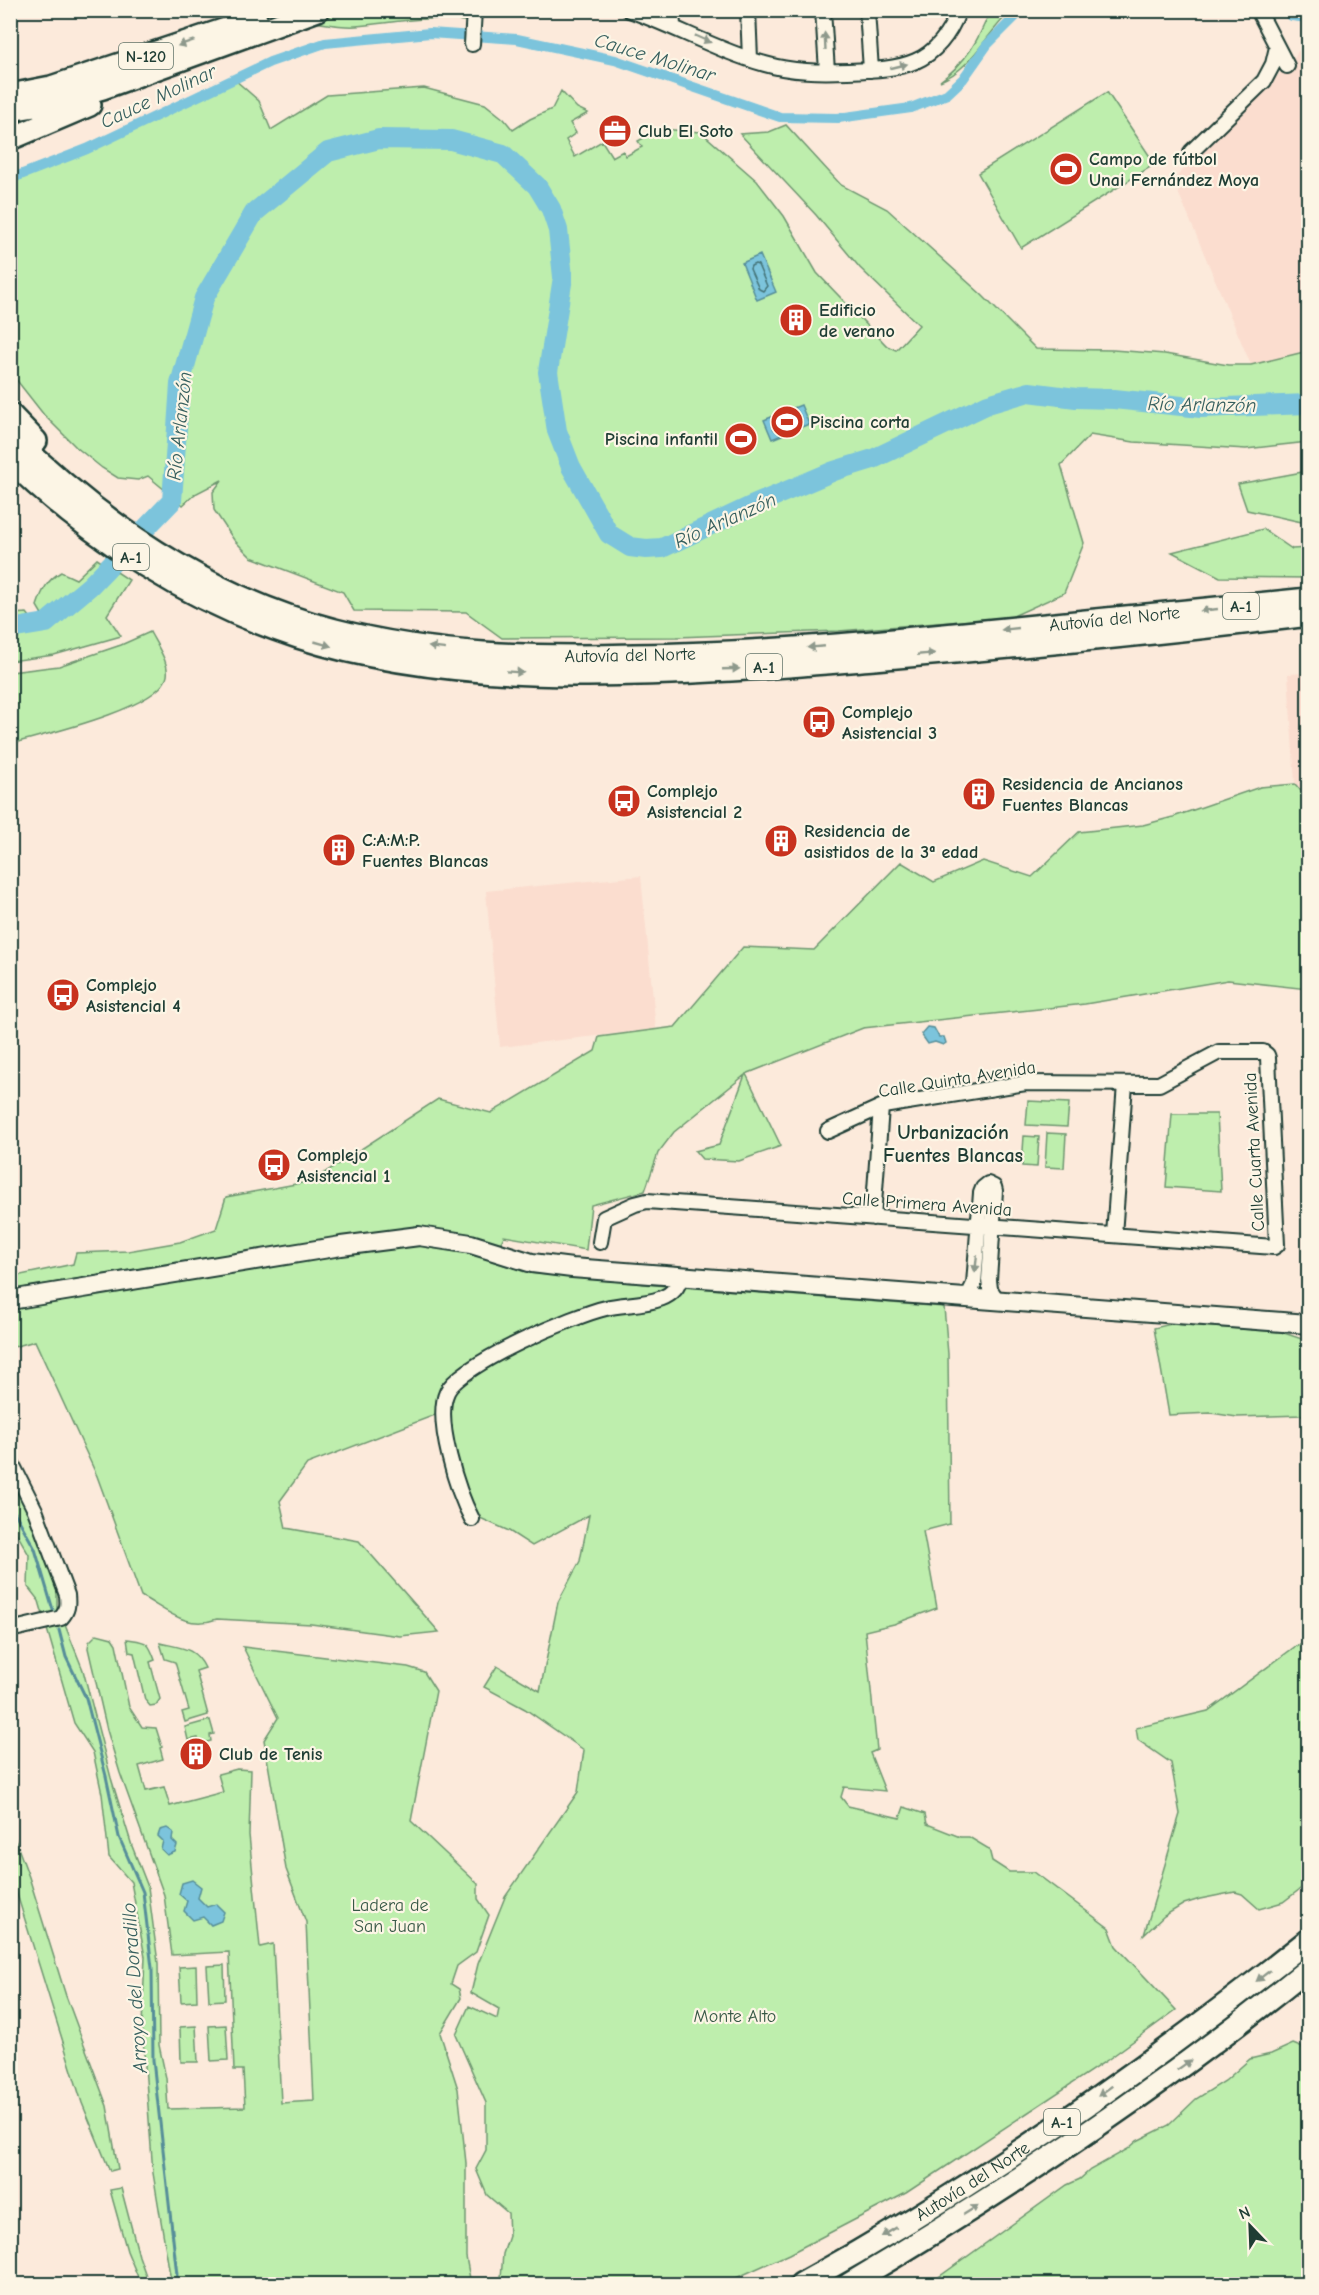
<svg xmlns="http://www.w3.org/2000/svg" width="1319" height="2295" font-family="'Comic Neue',sans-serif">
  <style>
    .built { fill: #fbddcf }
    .green { fill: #beeead; stroke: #6e9670; stroke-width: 1.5 }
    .water { fill: #7bc4dc; stroke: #568e99; stroke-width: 1.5 }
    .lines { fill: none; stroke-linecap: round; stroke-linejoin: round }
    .shore { stroke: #447377; stroke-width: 1.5 }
    .stream { stroke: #568e99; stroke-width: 3 }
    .canal { stroke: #7bc4dc; stroke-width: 10 }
    .river { stroke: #7bc4dc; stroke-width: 20 }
    .minor-casing { stroke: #1f3d34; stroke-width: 18 }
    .major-casing { stroke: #1f3d34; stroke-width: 22 }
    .highway-casing { stroke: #1f3d34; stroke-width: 26 }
    .minor { stroke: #fcf5e5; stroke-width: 14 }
    .major { stroke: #fcf5e5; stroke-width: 18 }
    .highway { stroke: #fcf5e5; stroke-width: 21 }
    .oneway { fill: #8e998c }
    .labels { text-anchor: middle; stroke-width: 4.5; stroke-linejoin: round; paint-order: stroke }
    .shield { fill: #fcf5e5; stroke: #617469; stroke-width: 1.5 }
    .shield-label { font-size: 16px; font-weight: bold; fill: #1f3d34 }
    .poi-label { font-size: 18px; font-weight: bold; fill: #1f3d34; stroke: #fcf5e5; text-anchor: start }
    .street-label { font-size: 18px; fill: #1f3d34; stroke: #fcf5e5 }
    .park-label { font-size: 18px; fill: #375846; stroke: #fcf5e5 }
    .water-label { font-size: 20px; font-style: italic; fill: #365f5e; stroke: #fcf5e5 }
    .neighbourhood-label { font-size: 20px; font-weight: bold; fill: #1f3d34; stroke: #fcf5e5 }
  </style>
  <rect width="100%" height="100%" fill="#fceadb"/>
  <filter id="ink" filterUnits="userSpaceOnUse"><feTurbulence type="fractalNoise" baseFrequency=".0167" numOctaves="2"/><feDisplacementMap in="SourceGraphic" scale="12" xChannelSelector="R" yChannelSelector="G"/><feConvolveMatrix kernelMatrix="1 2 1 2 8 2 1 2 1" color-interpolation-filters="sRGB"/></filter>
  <g filter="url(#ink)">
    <path class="built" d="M1298,51l10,2v298l-57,14 -78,-185 101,-100 21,-23z
      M1308,673v126l-13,-15 -7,-110z
      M641,876l15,153 -156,18 -14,-156z"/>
    <path class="green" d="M344,11h121l-1,10c-37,-6 -71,2 -108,5 -14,1 -28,-2 -42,-4z
      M990,11h21c-24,21 -39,58 -71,70 26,-18 39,-42 50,-70z
      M234,79l25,22 12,29 56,-35 97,-7 61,16 19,15 9,11 17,-11 22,-10 9,-18 16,17 11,5 -18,10 6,10 -10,7 9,17 27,-16 10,16 11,-6 3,5 16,-9 -4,-6 22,-12 41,3 56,49 27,35 33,57 70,73 9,4 23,-25 -59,-57 -44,-53 -76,-81 29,-2 17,-7 55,60 46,24 94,85 55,55 77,1 52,4 63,11h23l57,-14v91l-62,7 -112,-7 -44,-7 -29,30 23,78 -20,50 -53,24 -172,14 -162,6 -175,1 -36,-26 -112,-1 -11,-19 -92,-35 -17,-17 -20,-30 -1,-18 9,-12 -27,14 -12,11 -35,-29 -10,4 -20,-2 -16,-10 -26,-21 -32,-32 -33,-42v-194l76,-30z
      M1107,92l48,72 -134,84 -43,-75z
      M1308,471v57l-2,-5 -59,-13 -9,-26z
      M1263,529l29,20 16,-1v30l-88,-1 -48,-25z
      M97,559l32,21 -22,35 14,21 -67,19 -43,6v-47l16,-1 7,9 9,-6 -6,-10c5,-15 10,-26 24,-34l15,7z
      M150,632c6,12 22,34 16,47 -13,31 -124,56 -155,65v-72l48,-6 62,-21z
      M1295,784l13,15v190l-80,-9 -143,24 -222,24 -117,46 35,72 -42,15 -37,-2 -7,-8 24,-6 26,-70 -71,57 -16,21 -13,38 -54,14 -5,45 -82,-14 -12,25 36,12 127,12 289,22 4,47 2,170 -27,7 14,77 -43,16 -29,7 12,119 -7,3 15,38 -41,-4 -3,10 7,9 52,12 4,-11 21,7 2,10 33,13h9l20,12 3,12 17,11h25l75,56 7,18 60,64 -70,51 -200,132 -117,61 -66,30h-214l-8,-6 2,-24 6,-18 -1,-23 -21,-18 -11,-26 10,-19v-47l-30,-68 13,-29 28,13 2,-10 -28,-16 7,-29 27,-67 73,-105 6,-42 -59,-41 -41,-22 13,-21 43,25 18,-89 22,-41 9,-46 -57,31 -23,-15 -40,-18 -29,-100 -133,51 -27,37 6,27 73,13 80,91 -39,4 -89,-12 -94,-5c-30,11 -49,-8 -76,-23l-44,-120 -62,-135 -25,7 1,-38 171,-31 -4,-17 -167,28v-13l62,-13 3,-11 52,-2 52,-9 36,-13 10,-32 86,-16 126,-82 53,14 104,-62 4,-14 76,-10 68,-80 71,3 87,-88 33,20 49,-21 49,16 47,-45 64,-7 30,-8 87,-30z
      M1028,1101l41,2 -2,24 -41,-2z
      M1172,1114h45l4,77 -55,-4z
      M1047,1133l19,1 -2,34 -19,-1z
      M1024,1136l15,1 -2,30 -15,-1z
      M1171,1324l110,8 27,9v68l-6,6 -65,2 -26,-4 -42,2 -15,-87z
      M10,1474l15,30 32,86v23l-13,5 -5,-17 -11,-14 1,-32 -18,-32z
      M65,1625l18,45 28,108 21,68 16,41 10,76 1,82 7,33 2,31 77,-2 -2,-37h-9l-5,-118 -57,3 -8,-60 -44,-122 -13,-43 -19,-82 1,-6 8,-8 15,4 4,6 13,63 13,20 14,1 6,19 -2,1 3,11 -24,7 7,25 18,-4 6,19 53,-14 -5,-18 19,-5 14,1 -2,65 11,112 13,-3 8,159 33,-2 -8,-179 -20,-53 -22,-129 14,-22 -35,-71 165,20 16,5 12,19 -25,130 67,63v15l11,16 -13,37 -19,14 -6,18 8,5 2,9 -21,35 18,56 8,74v94l5,27h-314l14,-3 -18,-108 -11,-147 3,-69 -14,-75 -22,-25 -7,-63 -9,-42 -19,-29 -27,-94z
      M127,1639c19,3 21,1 28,21l-5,2 10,37 -4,6 -6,1 -5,-6 -11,-47 -5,-1z
      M160,1643c21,5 35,4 45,25l-9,3 12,44 -23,7 -3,-10 7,-2 -14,-48 -10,-3z
      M1308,1643v240l-25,19 -24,7 -17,-15 -7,-2 -35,7 -16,5 -20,12 -20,19 36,-121 -9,-51 -33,-23 -2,-12 72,-17 88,-65z
      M210,1720l4,14 -4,1 1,6 -12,3 -1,-6 -10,2 -3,-13z
      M11,1829l18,48 37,119 41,110 11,63 -8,2 -28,-68 -71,-228z
      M224,1965l1,35 -16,1 -2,-35z
      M196,1966l1,35 -16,1 -2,-35z
      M226,2025l2,35 -17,1 -2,-35z
      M196,2026l2,36h-17l-1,-35z
      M1293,2044l15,6v234h-379l138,-99 13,-6 10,-9 38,-21 9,-8 32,-16 27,-26 29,-18 25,-22 21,-5z
      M121,2188l18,68 10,28h-8l-14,-33 -17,-61z"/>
    <path class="water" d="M760,255l16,37 -19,8 -15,-37z
      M801,405l8,19 -37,15 -8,-19z
      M927,1027l7,1 5,9h5l2,6 -3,2 -8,-3 -7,2 -7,-10z
      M167,1828l6,4 -1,8 5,5 -2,7 -8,3 -6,-6 2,-8 -5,-5 2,-6z
      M192,1880l9,7 -3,11 9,9 9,-3 8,8 -3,9 -10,4 -8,-8 -10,3 -9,-9 3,-10 -8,-7 3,-11z"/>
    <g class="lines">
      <path class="shore" d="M755,264l3,1 9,21 -4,5 -4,-2 -9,-20 1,-3z
        M796,414l4,4 -1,4 -21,8 -4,-1v-6z"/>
      <path class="stream" d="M10,1504l25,45 18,61
        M59,1630l7,27 20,41 20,78 13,61 24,55 9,76 1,92 24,215 -1,9"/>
      <path class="canal" d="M1283,10l9,6 16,2
        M10,179l77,-30 183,-87 55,-19 105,-10 87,6 98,21 165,57 58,1 73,-10 36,-14 16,-15 24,-34 35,-35"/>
      <path class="river" d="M10,629l36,-6 44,-37 82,-85 8,-117 24,-86 50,-85 74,-61 51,-13 72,1 52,14 34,32 14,23 7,21 5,47 -15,95 9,59 14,36 38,67 21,13 16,2 16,-1 87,-41 85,-36 39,-12 115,-55 41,-12 47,6 38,1 87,9 107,-4"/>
      <g class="minor-casing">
        <path id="minor" d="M629,10c46,16 89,41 136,54 27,8 55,8 83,7 54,-2 89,-4 111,-61
          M672,10l1,16
          M748,10l2,49
          M823,10l4,61
          M867,10l4,60
          M1258,10l29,56
          M472,44l2,-34
          M1191,152l73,-71 9,-17 4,-17
          M873,1218l8,-111
          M1114,1235l11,-151
          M600,1242l4,-24 31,-14 12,-3 627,46 3,-2 -9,-187 -1,-3 -4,-3h-44l-60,32 -133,-1 -143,23 -55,25
          M967,1298l7,-14 7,-91 2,-5 5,-4 6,3 1,4 -6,89 1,9 7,11
          M10,1460l25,50 32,85c1,10 1,15 -6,23l-51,12
          M472,1519c-14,-26 -38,-99 -25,-127 13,-28 128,-77 159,-84 24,-6 70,-1 74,-31"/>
      </g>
      <g class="major-casing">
        <path id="major" d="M10,1300l331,-54 78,-10 52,8 61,19 40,5 736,56"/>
      </g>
      <g class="highway-casing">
        <g id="highway">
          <path d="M10,95l41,-8 205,-68"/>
          <path d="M10,110l38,-6 55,-16 215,-78"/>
          <path d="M10,139l80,-34"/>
          <path d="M10,414l26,27"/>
          <path id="s1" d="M10,434c91,89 200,164 325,196 97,25 199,28 299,25 80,-1 159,-6 239,-13 145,-13 290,-28 435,-43"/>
          <path d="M10,460c79,78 182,143 288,177 176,57 394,37 576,22 145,-12 290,-25 434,-44"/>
          <path id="s2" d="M801,2284c179,-99 348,-217 507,-344"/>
          <path d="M849,2284c160,-95 315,-198 459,-315"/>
        </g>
      </g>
      <use href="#minor" class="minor"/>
      <use href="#major" class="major"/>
      <use href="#highway" class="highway"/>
    </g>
    <defs><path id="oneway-solid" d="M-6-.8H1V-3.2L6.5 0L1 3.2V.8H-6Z" transform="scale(1.5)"/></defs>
    <g class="oneway">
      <use href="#oneway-solid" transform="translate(703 39) rotate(24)"/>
      <use href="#oneway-solid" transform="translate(825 41) rotate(-93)"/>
      <use href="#oneway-solid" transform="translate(186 43) rotate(161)"/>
      <use href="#oneway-solid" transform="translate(899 66) rotate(-14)"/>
      <use href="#oneway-solid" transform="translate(1209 610) rotate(174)"/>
      <use href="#oneway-solid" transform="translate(1010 629) rotate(174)"/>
      <use href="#oneway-solid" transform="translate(323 644) rotate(16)"/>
      <use href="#oneway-solid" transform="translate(816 647) rotate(175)"/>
      <use href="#oneway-solid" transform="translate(437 648) rotate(-173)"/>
      <use href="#oneway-solid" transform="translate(926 654) rotate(-5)"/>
      <use href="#oneway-solid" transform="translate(731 669) rotate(-2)"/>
      <use href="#oneway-solid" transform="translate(515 672) rotate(4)"/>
      <use href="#oneway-solid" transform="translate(976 1264) rotate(96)"/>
      <use href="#oneway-solid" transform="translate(1263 1976) rotate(142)"/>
      <use href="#oneway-solid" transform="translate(1184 2065) rotate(-36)"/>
      <use href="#oneway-solid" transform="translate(1105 2091) rotate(144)"/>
      <use href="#oneway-solid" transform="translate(971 2210) rotate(-32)"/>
      <use href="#oneway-solid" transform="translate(889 2232) rotate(149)"/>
    </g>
  </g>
  <defs>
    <g id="office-disc" transform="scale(1.725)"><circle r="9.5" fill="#c8321e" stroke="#fcf5e5"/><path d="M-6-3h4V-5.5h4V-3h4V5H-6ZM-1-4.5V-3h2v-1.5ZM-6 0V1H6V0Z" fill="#fff"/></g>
    <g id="stadium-disc" transform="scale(1.725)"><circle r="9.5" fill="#c8321e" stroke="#fcf5e5"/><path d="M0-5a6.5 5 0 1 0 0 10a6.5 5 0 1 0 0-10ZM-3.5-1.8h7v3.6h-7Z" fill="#fff"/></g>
    <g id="building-disc" transform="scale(1.725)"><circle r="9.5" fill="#c8321e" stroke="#fcf5e5"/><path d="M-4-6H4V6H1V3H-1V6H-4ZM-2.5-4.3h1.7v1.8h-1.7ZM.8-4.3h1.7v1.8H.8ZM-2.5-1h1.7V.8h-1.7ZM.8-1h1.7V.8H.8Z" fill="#fff"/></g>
    <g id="bus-disc" transform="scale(1.725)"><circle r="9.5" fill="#c8321e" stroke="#fcf5e5"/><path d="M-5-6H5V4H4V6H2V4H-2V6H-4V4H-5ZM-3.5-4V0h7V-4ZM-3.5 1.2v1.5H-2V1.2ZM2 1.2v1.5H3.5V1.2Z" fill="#fff"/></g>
  </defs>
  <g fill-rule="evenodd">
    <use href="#office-disc" x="615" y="131"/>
    <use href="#stadium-disc" x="1066" y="169"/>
    <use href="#building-disc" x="796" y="320"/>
    <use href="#stadium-disc" x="787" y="422"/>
    <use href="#stadium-disc" x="741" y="439"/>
    <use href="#bus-disc" x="819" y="722"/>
    <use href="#building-disc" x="979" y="794"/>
    <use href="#bus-disc" x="624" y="801"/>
    <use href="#building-disc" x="781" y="841"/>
    <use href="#building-disc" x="339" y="850"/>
    <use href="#bus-disc" x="63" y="995"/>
    <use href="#bus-disc" x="274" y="1165"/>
    <use href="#building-disc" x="196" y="1754"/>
  </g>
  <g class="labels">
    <g class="shield">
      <rect x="119" y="43" width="54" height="26" rx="4.5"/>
      <rect x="113" y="544" width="36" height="26" rx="4.5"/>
      <rect x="1223" y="593" width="36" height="26" rx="4.5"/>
      <rect x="746" y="654" width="36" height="26" rx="4.5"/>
      <rect x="1044" y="2109" width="36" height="26" rx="4.5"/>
    </g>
    <g class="shield-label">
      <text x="146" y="62">N-120</text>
      <text x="131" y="563">A-1</text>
      <text x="1241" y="612">A-1</text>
      <text x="764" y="673">A-1</text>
      <text x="1062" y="2128">A-1</text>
    </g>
    <g class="poi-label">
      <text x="638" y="137">Club El Soto</text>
      <text x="1089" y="165">Campo de fútbol<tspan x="1089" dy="21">Unai Fernández Moya</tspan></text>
      <text x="819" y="316">Edificio<tspan x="819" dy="21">de verano</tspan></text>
      <text x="810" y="428">Piscina corta</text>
      <text x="718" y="445" text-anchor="end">Piscina infantil</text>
      <text x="842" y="718">Complejo<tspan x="842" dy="21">Asistencial 3</tspan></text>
      <text x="1002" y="790">Residencia de Ancianos<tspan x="1002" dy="21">Fuentes Blancas</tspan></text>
      <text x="647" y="797">Complejo<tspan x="647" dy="21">Asistencial 2</tspan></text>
      <text x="804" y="837">Residencia de<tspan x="804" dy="21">asistidos de la 3ª edad</tspan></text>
      <text x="362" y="846">C:A:M:P.<tspan x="362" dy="21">Fuentes Blancas</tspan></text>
      <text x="86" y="991">Complejo<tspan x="86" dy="21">Asistencial 4</tspan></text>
      <text x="297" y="1161">Complejo<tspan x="297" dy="21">Asistencial 1</tspan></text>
      <text x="219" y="1760">Club de Tenis</text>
    </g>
    <g class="street-label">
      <text dy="6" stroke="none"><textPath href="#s1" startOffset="1167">Autovía del Norte</textPath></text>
      <text dy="6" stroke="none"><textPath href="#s1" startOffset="681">Autovía del Norte</textPath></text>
      <text transform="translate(957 1079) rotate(-9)" y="6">Calle Quinta Avenida</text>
      <text transform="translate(1254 1152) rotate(-93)" y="6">Calle Cuarta Avenida</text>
      <text transform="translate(927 1204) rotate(4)" y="6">Calle Primera Avenida</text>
      <text dy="6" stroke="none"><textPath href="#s2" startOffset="200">Autovía del Norte</textPath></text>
    </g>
    <g class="park-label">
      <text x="390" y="1911">Ladera de<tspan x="390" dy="21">San Juan</tspan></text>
      <text x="735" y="2022">Monte Alto</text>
    </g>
    <g class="water-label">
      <text transform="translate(655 57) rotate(17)" y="7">Cauce Molinar</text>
      <text transform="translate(158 96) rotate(-25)" y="7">Cauce Molinar</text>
      <text transform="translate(1202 404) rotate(1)" y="7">Río Arlanzón</text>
      <text transform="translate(179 426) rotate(-84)" y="7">Río Arlanzón</text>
      <text transform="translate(725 520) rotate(-24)" y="7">Río Arlanzón</text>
      <text transform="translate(134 1988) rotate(-94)" y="7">Arroyo del Doradillo</text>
    </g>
    <g class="neighbourhood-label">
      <text x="953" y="1139">Urbanización<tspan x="953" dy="23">Fuentes Blancas</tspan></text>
    </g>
  </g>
  <rect width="1319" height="2295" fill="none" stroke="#fcf5e5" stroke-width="36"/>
  <rect x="18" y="18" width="1283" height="2259" fill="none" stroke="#1f3d34" stroke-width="2" filter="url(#ink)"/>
  <g transform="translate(1250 2226) rotate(337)" stroke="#fcf5e5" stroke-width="4.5" paint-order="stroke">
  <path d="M0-4.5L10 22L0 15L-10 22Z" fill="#1f3d34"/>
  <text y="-9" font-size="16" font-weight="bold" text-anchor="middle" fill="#1f3d34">N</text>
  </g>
</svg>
